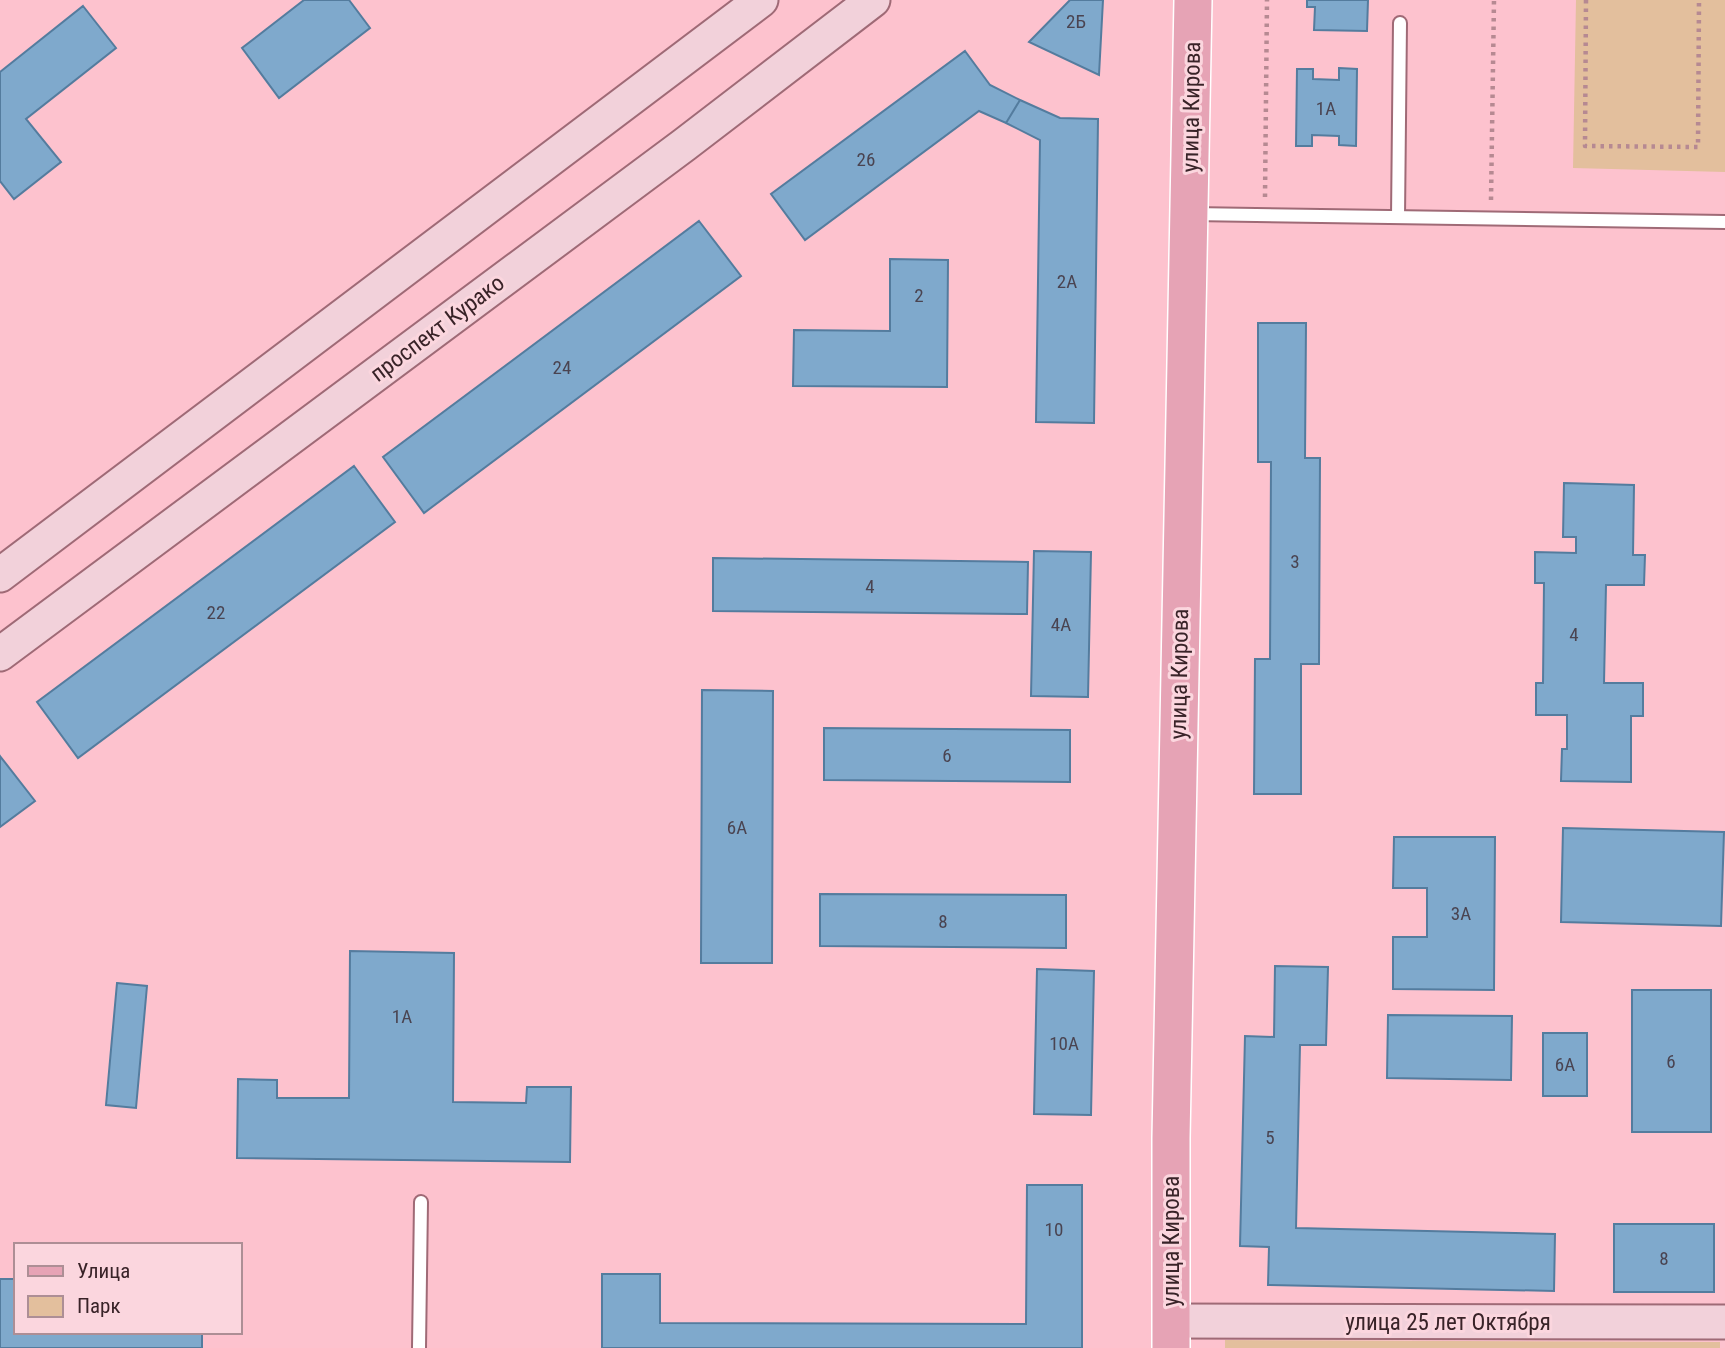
<svg xmlns="http://www.w3.org/2000/svg" width="1725" height="1348" font-family="'Roboto Condensed',sans-serif">
  <style>
    .green { fill: #e3bf9d }
    .building { fill: #7fa9cc; stroke: #547c9e; stroke-width: 2 }
    .lines { fill: none; stroke-linecap: round; stroke-linejoin: round }
    .lane-casing { stroke: #9f6a76; stroke-width: 16 }
    .secondary-casing { stroke: #9f6a76; stroke-width: 37 }
    .primary-casing { stroke: #fff; stroke-width: 40 }
    .path { stroke: #b68992; stroke-width: 4.5; stroke-dasharray: 3.5 5; stroke-linecap: butt }
    .lane { stroke: #fff; stroke-width: 12 }
    .secondary { stroke: #f2d1da; stroke-width: 33 }
    .primary { stroke: #e6a3b5; stroke-width: 37 }
    .labels { text-anchor: middle; stroke-width: 6; stroke-linejoin: round; paint-order: stroke }
    .number-label { font-size: 19px; fill: #4a4451 }
    .street-label { font-size: 23px; fill: #392328; stroke: #fbd6de }
  </style>
  <rect width="100%" height="100%" fill="#fdc2ce"/>
  <path class="green" d="M1576,0h149v172l-152,-4z
    M1225,1340l495,2v6h-495z"/>
  <path class="building" d="M304,0h45l21,28 -91,70 -37,-50z
    M1070,0h33l-4,75 -70,-33z
    M1307,0h61l-1,31 -53,-1 1,-23h-8z
    M83,6l33,42 -90,71 35,43 -47,37 -14,-18v-109z
    M965,51l25,34 30,15 -14,23 -27,-12 -174,129 -34,-46z
    M1339,68l18,1 -1,77 -17,-1v-9l-27,-1v11h-16l1,-77h16v10l26,1z
    M1020,100l40,18 38,1 -4,304 -58,-1 4,-282 -34,-17z
    M699,221l42,55 -317,237 -41,-56z
    M890,259l58,1 -1,127 -154,-1 1,-56 96,1z
    M1258,323h48l-1,135h15l-1,206h-18v130h-47l1,-135h15l1,-197h-13z
    M354,466l41,56 -317,236 -41,-56z
    M1564,483l70,2 -1,70h12l-1,30h-38l-2,98h39v33h-12v66l-70,-1 1,-32h5v-34h-31v-32h7l1,-100h-9v-31l41,1v-16h-13z
    M1034,551l57,1 -3,145 -57,-1z
    M713,558l315,4 -1,52 -314,-3z
    M702,690l71,1 -1,272h-71z
    M824,728l246,2v52l-246,-2z
    M0,756l35,45 -35,26z
    M1563,828l161,4 -3,94 -160,-4z
    M1394,837h101l-1,153 -101,-1v-52h34v-49h-34z
    M820,894l246,1v53l-246,-2z
    M350,951l104,2 -1,149 73,1 1,-16h44l-1,75 -333,-4 1,-79 39,1v18h72z
    M1275,966l53,1 -2,78h-26l-4,183 259,6 -1,57 -286,-6 1,-38 -29,-1 5,-210 29,1z
    M1037,969l57,2 -3,144 -57,-1z
    M117,983l30,3 -11,122 -30,-3z
    M1632,990h79v142h-79z
    M1388,1015l124,1 -1,64 -124,-2z
    M1543,1033h44v63h-44z
    M1027,1185h55v163h-480v-74h58v49l366,1z
    M1614,1224h100v68h-100z
    M0,1279h16v53h186v16h-202z"/>
  <g class="lines">
    <g class="lane-casing">
      <path id="lane" d="M1192,214l533,8
        M1398,217l2,-194
        M419,1348l2,-146"/>
    </g>
    <g class="secondary-casing">
      <path id="secondary" d="M0,575l761,-575
        M0,654l684,-509 189,-145
        M1171,1321l554,1"/>
    </g>
    <g class="primary-casing">
      <path id="primary" d="M1171,1348v-210l22,-1138"/>
    </g>
    <path class="path" d="M1586,0l-1,146 113,1 1,-147
      M1265,197l2,-197
      M1491,200l3,-200"/>
    <use href="#lane" class="lane"/>
    <use href="#secondary" class="secondary"/>
    <use href="#primary" class="primary"/>
  </g>
  <g class="labels">
    <g class="number-label">
      <text x="1076" y="28">2Б</text>
      <text x="1326" y="115">1А</text>
      <text x="866" y="166">26</text>
      <text x="1067" y="288">2А</text>
      <text x="919" y="302">2</text>
      <text x="562" y="374">24</text>
      <text x="1295" y="568">3</text>
      <text x="870" y="593">4</text>
      <text x="216" y="619">22</text>
      <text x="1061" y="631">4А</text>
      <text x="1574" y="641">4</text>
      <text x="947" y="762">6</text>
      <text x="737" y="834">6А</text>
      <text x="1461" y="920">3А</text>
      <text x="943" y="928">8</text>
      <text x="402" y="1023">1А</text>
      <text x="1064" y="1050">10А</text>
      <text x="1671" y="1068">6</text>
      <text x="1565" y="1071">6А</text>
      <text x="1270" y="1144">5</text>
      <text x="1054" y="1236">10</text>
      <text x="1664" y="1265">8</text>
    </g>
    <g class="street-label">
      <text transform="translate(1191 107) rotate(-89)" y="8">улица Кирова</text>
      <text transform="translate(437 328) rotate(-37)" y="8">проспект Курако</text>
      <text transform="translate(1179 674) rotate(-89)" y="8">улица Кирова</text>
      <text transform="translate(1171 1241) rotate(-90)" y="8">улица Кирова</text>
      <text x="1448" y="1330">улица 25 лет Октября</text>
    </g>
  </g>
  <rect x="14" y="1243" width="228" height="91" fill="#fbd6de" stroke="#ad8e95" stroke-width="2"/>
  <rect x="28" y="1266" width="35" height="10" fill="#e6a3b5" stroke="#ad8e95" stroke-width="2"/>
  <text x="77" y="1278" font-size="21" fill="#392328">Улица</text>
  <rect x="28" y="1296" width="35" height="21" fill="#e3bf9d" stroke="#ad8e95" stroke-width="2"/>
  <text x="77" y="1313" font-size="21" fill="#392328">Парк</text>
</svg>
